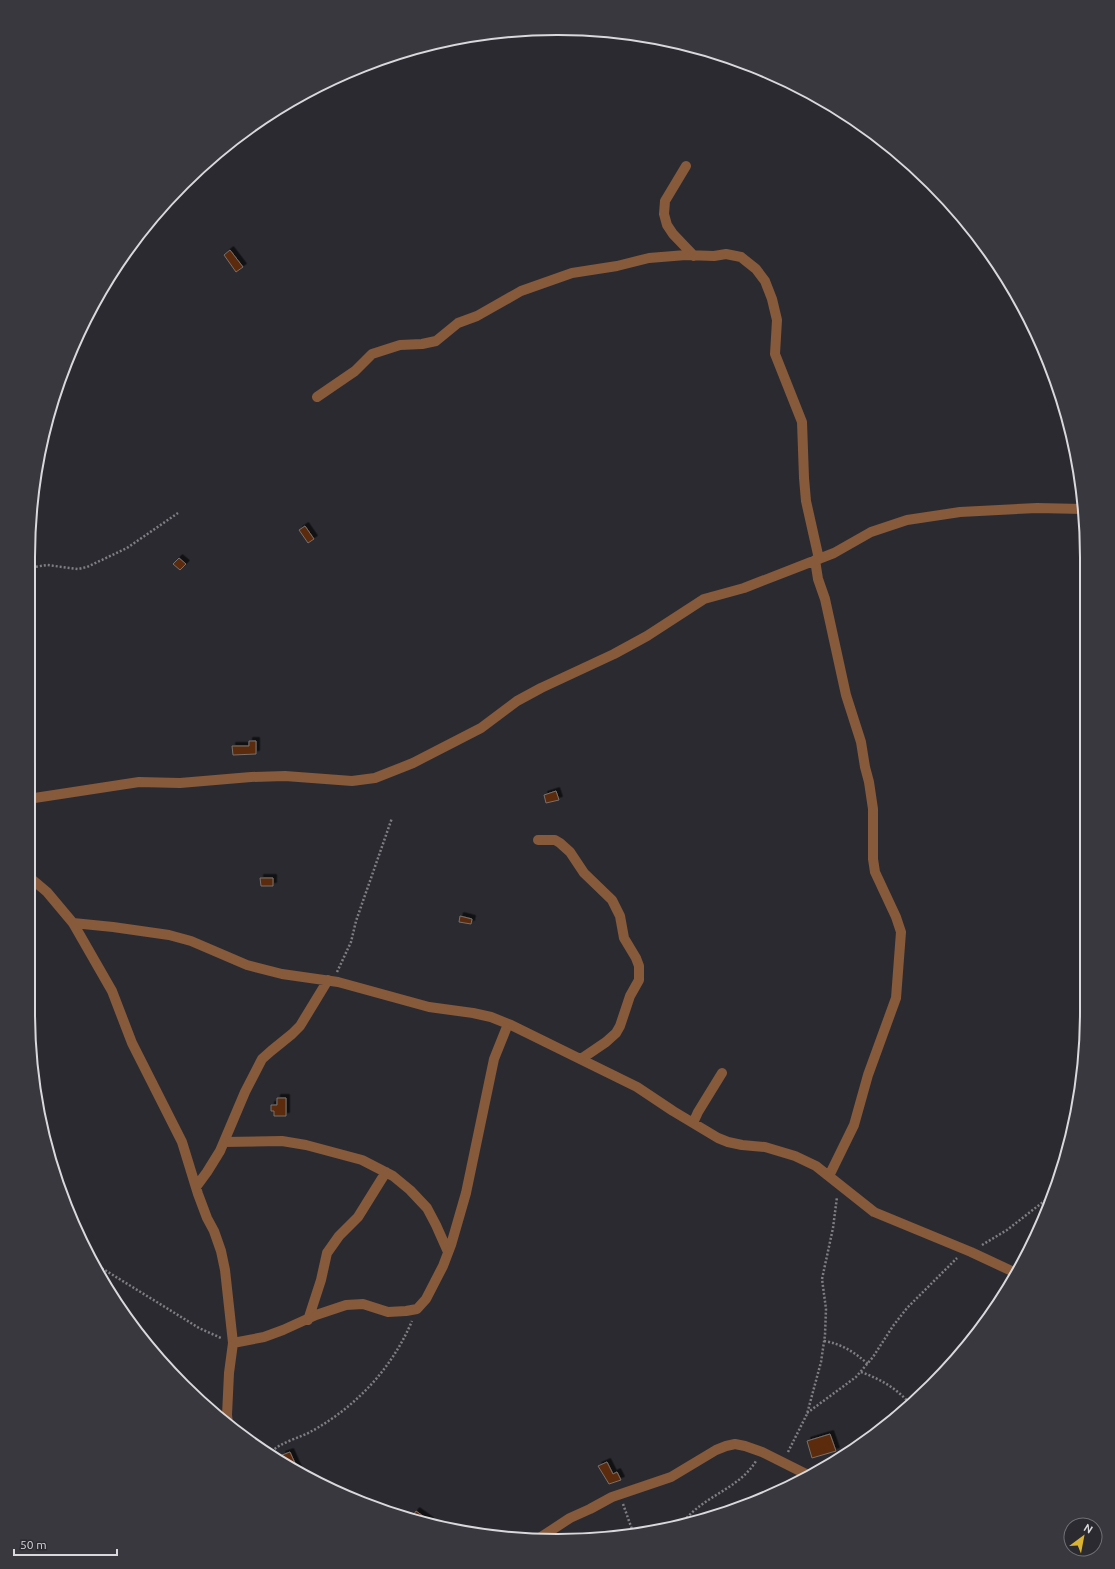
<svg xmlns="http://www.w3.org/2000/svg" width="1115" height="1569" font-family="Ubuntu,sans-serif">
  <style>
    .building { fill: #5c2b08; stroke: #77706c; filter: url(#shadow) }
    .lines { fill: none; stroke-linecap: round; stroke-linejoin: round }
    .path { stroke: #7e7e83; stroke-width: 2.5; stroke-dasharray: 2 2; stroke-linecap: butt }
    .street { stroke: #865a3a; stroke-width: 10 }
    .rim { fill: none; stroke: #d9d9dd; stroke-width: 2 }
  </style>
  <defs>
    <filter id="shadow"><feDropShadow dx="3.5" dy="-3.5" stdDeviation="0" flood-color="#0009"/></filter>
  </defs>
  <rect width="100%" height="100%" fill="#2a2a30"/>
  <path class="building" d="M230,250l13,17 -7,5 -12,-17z
    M305,526l9,13 -6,4 -9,-13z
    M179,558l7,6 -6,6 -7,-6z
    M249,741h7v13l-23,1 -1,-9h17z
    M556,791l3,9 -13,3 -2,-8z
    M260,878h13v8h-12z
    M460,916l12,3 -1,5 -12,-2z
    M277,1098h9v18h-12v-5h-3v-6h6z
    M891,1413l7,3 -10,7 -2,-2z
    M830,1434l6,17 -24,7 -5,-17z
    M290,1452l8,18 -13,-9 -3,-6z
    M607,1462l6,12 4,-2 4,8 -12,4 -11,-18z
    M416,1511l14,10 -1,1 -17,-5z"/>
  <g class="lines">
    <path class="path" d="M28,568l19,-3 31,4 9,-2 40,-19 51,-35
      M337,972l14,-30 5,-21 36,-103
      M982,1245l25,-15 45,-35
      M95,1264l104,64 22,10
      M824,1341c18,3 30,11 44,23
      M861,1372c19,7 37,17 50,33
      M807,1413l49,-36 17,-20 20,-31 14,-18 50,-50
      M272,1452c6,-9 30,-15 40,-21 45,-25 80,-63 100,-110
      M788,1452l19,-38 14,-52 4,-27 1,-26 -4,-30 11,-51 4,-31
      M623,1504l11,31
      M684,1521c21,-26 55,-32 72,-60"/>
    <path class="street" d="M686,166l-21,35 -1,13 3,11 6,9 21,22
      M317,397l38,-26 17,-17 28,-9 22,-1 14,-3 22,-18 19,-7 44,-25 51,-18 45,-7 32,-8 37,-3 28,1 12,-2 15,3 15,12 9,12 7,18 5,21 -2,34 27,68 2,56 2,23 13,58
      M815,560l3,19 7,20 21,96 15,47 4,25 4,15 4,27v50l2,13 21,45 5,15 -5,66 -28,77 -14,50 -25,51
      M28,799l111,-17 41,1 71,-6 34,-1 67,5 23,-3 38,-15 68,-35 36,-27 24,-13 73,-34 33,-18 57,-37 40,-11 90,-35 37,-21 36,-12 53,-8 77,-4 46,1
      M538,840h17l5,3 10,9 14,21 28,27 8,16 4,22 12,20 3,8v14l-9,16 -10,30 -4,7 -10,9 -25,17
      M28,876l19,16 26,31 39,68 20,52 50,99 16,52 9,24 7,13 7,20 4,19 8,73 -4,30 -2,42 1,8
      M73,923l40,4 56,8 22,6 56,24 35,9 56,8 91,25 44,6 18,4 20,8 126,62 36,24 45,27 10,4 14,3 23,2 30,9 21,10 58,46 97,40 45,21
      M693,1123l5,-11 24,-39
      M224,1142l58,-1 24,4 56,15 31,16 17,14 17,18 9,17 12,27
      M196,1187l11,-15 13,-21 25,-59 17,-33 9,-8 21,-17 8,-8 28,-46
      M308,1320l13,-40 6,-27 12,-17 19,-19 28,-45
      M233,1343l31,-6 19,-7 33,-15 30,-10 17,-1 25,8 18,-1 11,-2 9,-10 17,-33 8,-21 15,-52 28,-134 14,-35
      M538,1539l32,-21 20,-9 22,-12 59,-20 45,-27 10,-4 9,-2 10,2 17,6 48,24"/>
  </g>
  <path d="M0 0H1115V1569H0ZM557 35H558A522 522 0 0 1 1080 557V1012A522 522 0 0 1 558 1534H557A522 522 0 0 1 35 1012V557A522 522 0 0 1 557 35Z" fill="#38383e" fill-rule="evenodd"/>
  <path class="rim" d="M557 35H558A522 522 0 0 1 1080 557V1012A522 522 0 0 1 558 1534H557A522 522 0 0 1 35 1012V557A522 522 0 0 1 557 35Z"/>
  <g transform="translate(1083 1537) rotate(32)"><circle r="19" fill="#2a2a30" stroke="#707075"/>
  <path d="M0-3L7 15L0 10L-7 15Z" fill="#dbb333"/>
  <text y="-6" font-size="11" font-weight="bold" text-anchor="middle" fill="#d9d9dd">N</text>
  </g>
  <path d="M14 1549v6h103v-6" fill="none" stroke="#d9d9dd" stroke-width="2"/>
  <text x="20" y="1549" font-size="12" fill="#d9d9dd" stroke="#2a2a30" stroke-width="3" paint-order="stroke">50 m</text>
</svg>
